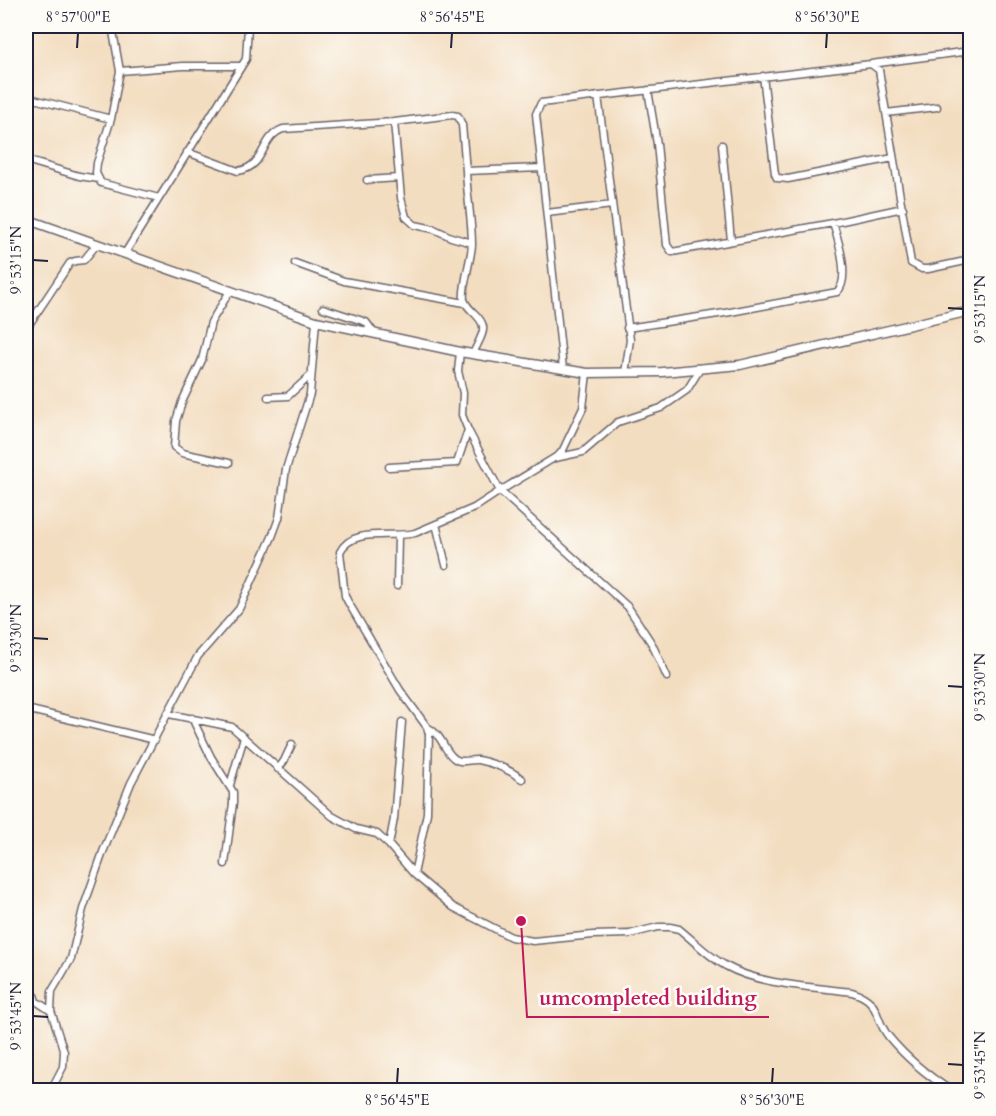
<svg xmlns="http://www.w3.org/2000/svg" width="996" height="1116" font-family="Cardo,serif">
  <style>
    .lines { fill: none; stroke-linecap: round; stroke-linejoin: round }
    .street-casing { stroke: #6b636a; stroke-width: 9 }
    .secondary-casing { stroke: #6b636a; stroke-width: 11 }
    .street { stroke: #fff; stroke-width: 6 }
    .secondary { stroke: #fff; stroke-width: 8 }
    .ticks { fill: none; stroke: #22223b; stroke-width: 2 }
    .leader { fill: none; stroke: #c2185b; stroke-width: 2 }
    .callout-dot { fill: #c2185b; stroke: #fdfcf7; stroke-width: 2 }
    .callout-label { font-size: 21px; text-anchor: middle; font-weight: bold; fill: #c2185b; stroke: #fdfcf7; stroke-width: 5; stroke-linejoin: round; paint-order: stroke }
    .neatline { fill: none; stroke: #22223b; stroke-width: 2 }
    .ticks-label { font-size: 15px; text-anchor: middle; fill: #22223b }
  </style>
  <rect width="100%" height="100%" fill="#fdfcf7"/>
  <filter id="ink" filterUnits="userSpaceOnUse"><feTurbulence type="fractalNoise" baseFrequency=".0167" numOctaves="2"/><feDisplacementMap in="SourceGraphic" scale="12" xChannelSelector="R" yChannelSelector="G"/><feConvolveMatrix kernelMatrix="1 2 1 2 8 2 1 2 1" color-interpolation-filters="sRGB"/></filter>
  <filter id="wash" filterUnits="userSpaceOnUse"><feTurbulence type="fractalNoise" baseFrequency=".008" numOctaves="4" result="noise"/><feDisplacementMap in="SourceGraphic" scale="24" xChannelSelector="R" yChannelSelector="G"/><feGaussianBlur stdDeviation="1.35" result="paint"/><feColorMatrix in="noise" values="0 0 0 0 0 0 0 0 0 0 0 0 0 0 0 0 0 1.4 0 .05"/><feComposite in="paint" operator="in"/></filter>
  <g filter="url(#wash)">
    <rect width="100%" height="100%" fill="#f3ddc0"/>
  </g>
  <g filter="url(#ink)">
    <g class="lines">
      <g class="street-casing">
        <path id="street" d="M112,26l8,45 -9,48 -14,44 -1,10 5,10 58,15
          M871,64l99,-13
          M120,71l63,-5h57
          M763,76l12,98 2,4 11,1 105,-21
          M648,90l9,54 10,101 5,7 161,-29 70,-15
          M598,96l32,244 -5,33
          M26,97l85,22
          M886,113l51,-6
          M394,122l7,76 5,19 9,8 19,4 17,8 21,6
          M722,145l9,96
          M187,152l51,19c28,-4 22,-34 45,-42l111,-7 58,-7 6,1 4,9 4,46 76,-3
          M26,160l53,16 20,3
          M466,171c1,25 6,49 6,74 -1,15 -10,42 -8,54 1,5 4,8 8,12 19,17 10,22 1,43
          M367,180l32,-2
          M547,213l65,-8
          M125,253l121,-194 2,-33
          M295,263l49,18 121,22
          M323,308l43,14 9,12
          M30,323l40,-60 5,-2 9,-1 13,-16
          M627,328l98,-15 112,-21c14,-12 1,-53 -4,-69
          M563,369l-27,-255 5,-11 330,-39 8,6 32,193 11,6h6l42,-9
          M587,373l-4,35 -20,42 -4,5 -59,36 128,116 24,37 15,33
          M268,397l20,-1 23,-21
          M555,458l28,-6 35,-30 43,-14 26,-18 13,-21
          M229,463l-47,-10 -8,-6 2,-26 6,-19 20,-42 9,-38 19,-31
          M389,467l68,-4 11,-33
          M436,524l10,41
          M397,586l1,-50
          M26,709l129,31
          M169,714l63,13 100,89 24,13 21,5 12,11 25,29 39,33 58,30 22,4 60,-6 37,-1 28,-7h12l9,2c15,12 30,28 47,37 33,19 89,21 126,26 30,9 21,26 37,45 18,22 38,38 61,53
          M192,718l19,39 22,35v11l-8,61
          M427,727c17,9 16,24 28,32 7,5 15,0 23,1 15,3 32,10 44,19
          M278,769l6,-8 8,-17
          M230,785l14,-48
          M389,845l5,-26 8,-97
          M414,874l13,-61 2,-79 -2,-7 -27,-37 -52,-88 -3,-6 -5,-44c12,-26 53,-13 75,-19l59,-25 26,-17 -32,-61 -6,-15 1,-22 -5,-22 2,-19
          M26,978l4,6 6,17 15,10
          M51,1090l12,-23 1,-15 -13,-41 1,-20 19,-32 12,-50 20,-57 28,-69 67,-127 41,-47 33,-72 7,-19 7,-49 24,-75 6,-73"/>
      </g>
      <g class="secondary-casing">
        <path id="secondary" d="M26,219l290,102 144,31 127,21 75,-1 78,-7 230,-54"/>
      </g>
      <use href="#street" class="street"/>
      <use href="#secondary" class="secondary"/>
    </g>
  </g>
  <path class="ticks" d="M77,48l1,-15M451,48l1,-15M826,48l1,-15M33,260l15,1M948,308l15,1M33,638l15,1M948,686l15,1M33,1016l15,1M948,1064l15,1M397,1083l1,-15M772,1083l1,-15"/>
  <path class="leader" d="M521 921L527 1017H769"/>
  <circle class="callout-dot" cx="521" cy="921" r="6"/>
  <g class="callout-label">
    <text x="648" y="1005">umcompleted building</text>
  </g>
  <rect width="996" height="1116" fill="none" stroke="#fdfcf7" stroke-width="66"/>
  <rect x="33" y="33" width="930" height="1050" class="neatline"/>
  <g class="ticks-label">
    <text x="78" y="22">8°57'00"E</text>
    <text x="452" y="22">8°56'45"E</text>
    <text x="827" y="22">8°56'30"E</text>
    <text transform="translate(16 260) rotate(-90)" y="5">9°53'15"N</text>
    <text transform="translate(980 309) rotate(-90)" y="5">9°53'15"N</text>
    <text transform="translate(16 638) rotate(-90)" y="5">9°53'30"N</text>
    <text transform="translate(980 687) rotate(-90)" y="5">9°53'30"N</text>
    <text transform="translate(16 1016) rotate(-90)" y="5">9°53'45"N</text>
    <text transform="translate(980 1065) rotate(-90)" y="5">9°53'45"N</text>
    <text x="397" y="1105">8°56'45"E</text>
    <text x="772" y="1105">8°56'30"E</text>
  </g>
</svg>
